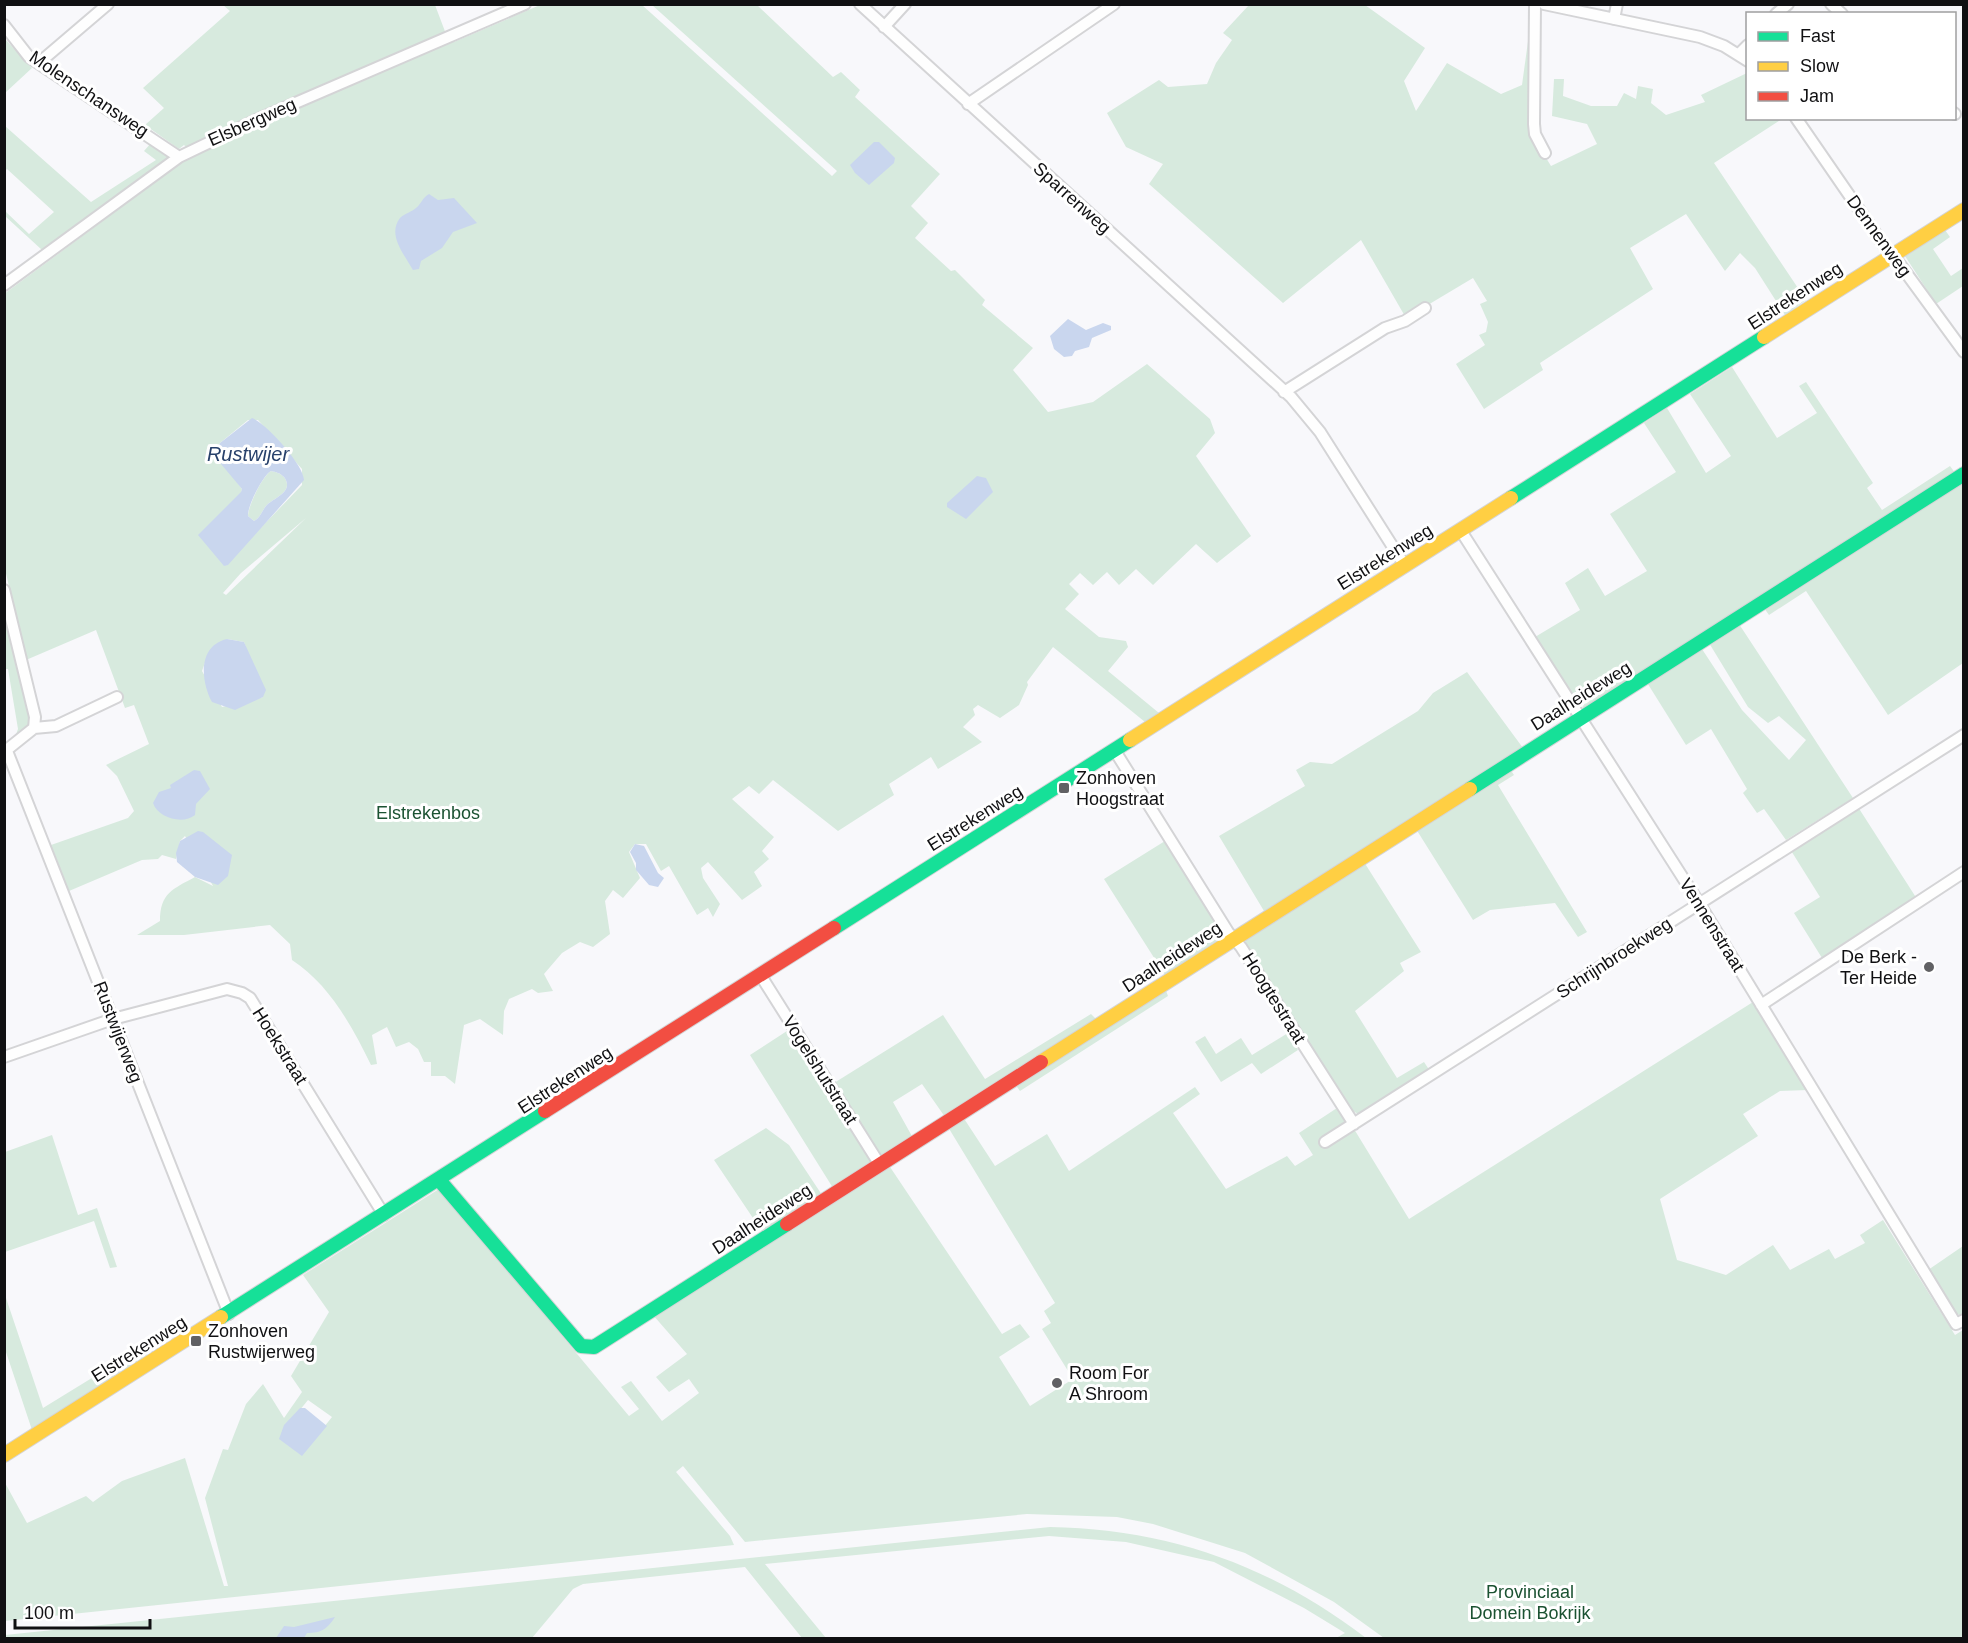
<svg xmlns="http://www.w3.org/2000/svg" width="1968" height="1643" font-family="Arial,sans-serif">
  <style>
    .green { fill: #d7eade; fill-rule: evenodd }
    .water { fill: #c9d6ee; fill-rule: evenodd }
    .lines { fill: none; stroke-linecap: round; stroke-linejoin: round }
    .street-casing { stroke: #d4d4d6; stroke-width: 14 }
    .fast-casing { stroke: #d4d4d6; stroke-width: 16 }
    .slow-casing { stroke: #d4d4d6; stroke-width: 16 }
    .jam-casing { stroke: #d4d4d6; stroke-width: 16 }
    .street { stroke: #fefefe; stroke-width: 10 }
    .fast { stroke: #16e098; stroke-width: 14 }
    .slow { stroke: #ffcf43; stroke-width: 14 }
    .jam { stroke: #f24e42; stroke-width: 14 }
    .poi-dot { fill: #616164; stroke: #fff; stroke-width: 2 }
    .labels { text-anchor: middle; stroke-width: 6; stroke-linejoin: round; paint-order: stroke }
    .street-label { font-size: 18px; fill: #101012; stroke: #fff }
    .poi-label { font-size: 18px; fill: #101012; stroke: #fff; text-anchor: start }
    .park-label { font-size: 18px; fill: #1b5232; stroke: #fff }
    .water-label { font-size: 20px; font-style: italic; fill: #28416b; stroke: #fff }
  </style>
  <rect width="100%" height="100%" fill="#f8f8fb"/>
  <path class="green" d="M223,5h212l11,29 8,8 86,-37h102l190,171 5,-5 -185,-166h105l76,72 8,-5 19,18 -5,7 85,77 -29,32 17,17 -13,15 36,33 4,-1 30,30 -3,5 51,43 -20,22 35,42 45,-10 54,-38 63,55 5,14 -19,23 55,80 -34,27 -21,-19 -43,41 -17,-16 -17,16 -12,-13 -14,13 -13,-12 -11,11 10,10 -14,15 34,28 27,4 2,6 -20,24 51,42 -14,9 -92,-75 -26,35 1,3 -9,20 -19,13 -22,-13 -5,4 2,6 -12,12 19,15 -44,27 -7,-12 -42,27 5,11 -56,36 -65,-51 -14,14 -10,-8 -17,13 42,38 -12,14 7,8 -15,13 8,14 -20,14 -34,-38 -7,6 2,10 17,26 -7,13 -5,-9 -11,7 -28,-49 -8,5 -15,-27h-11l-6,8 11,26 -17,20 -10,-8 -8,11 5,33 -17,13 -13,-5 -18,11 -18,21 9,17 -15,2 -6,-4 -23,10 -5,12 -1,24 -23,-16 -16,6 -9,59 -10,-8h-14v-14h-7l-6,-13 -9,-7 -13,5 -9,-20 -15,8 5,29 -6,1c-19,-39 -42,-81 -79,-105l-2,-16 -20,-19 -86,10h-47l23,-14c0,-28 13,-32 35,-44l18,9 -28,-50 -5,5 -4,18 -14,-4 -4,4 -16,1 -73,31 -18,-46 77,-27 6,-7 -17,-35 -11,-11 43,-21 -15,-39 -9,3 -29,-78 -70,30 -21,-91 -1,-275 189,-140 -9,-9 -5,4 -34,-24 19,-17 -21,-20 87,-77zM248,420h10l44,49v16l-78,81 18,-77 -27,-37 5,-9zM306,518l-80,77 -3,-2 18,-20zM227,639l17,3 19,55 -41,10 -20,-36 6,-17z
    M1249,5h116l60,43 -21,33 12,30 31,-48 54,31 21,-9 7,-51 4,1 7,113 11,18 46,-22 -10,-20 -35,-8 2,-37h10l-1,17 28,10h26l7,-13 12,6 2,-13 15,3 -2,14 15,12 39,-13 -4,-7 46,-22 1,45 34,1 -68,44 92,137 -21,15 -30,-47 -15,-15 -15,18 -39,-57 -56,34 23,41 -113,74 3,7 -59,39 -28,-45 29,-19 -6,-10 7,-3 2,-10 -8,-18 7,-3 -14,-23 -67,40 -45,-78 -78,63 -134,-119 14,-20 -37,-17 -19,-34 52,-33 9,7 39,-3 9,-21 16,-23 -9,-7z
    M5,39l27,29 -27,25z
    M5,126l86,76 65,-42 -12,-9 7,-8 14,8 3,6 -4,6 -122,87 -37,-34v-5l24,23 25,-22 -47,-43 -2,2z
    M1945,230l5,7 -17,12 18,27 12,-8v18l-27,18 -31,-48z
    M1732,367l45,71 40,-25 -18,-27 7,-4 67,101 -6,5 15,22 68,-44 6,8 -371,234 -6,-4 -44,-67 45,-27 -15,-27 23,-15 17,28 42,-25 -37,-57 66,-42 -32,-49 23,-15 39,65 25,-17 -41,-62z
    M271,471c5,1 9,2 13,6 11,15 -11,21 -18,29 -5,6 -5,11 -12,15l-6,-5c0,-10 15,-41 23,-45z
    M1963,480v183l-75,52 -82,-124 -37,24 -5,-7z
    M4,610l25,108 1,7 -16,15 4,-11 -10,-60h-3z
    M1739,624l114,174 -67,42 -22,-31 -7,4 -14,-20 4,-4 -36,-60 -25,16 -40,-64 56,-32 40,61 47,50 17,-20 -27,-24 -11,7 -20,-16 -39,-64z
    M1467,672l56,76 -259,163 -45,-75 86,-50 -9,-16 14,-8 22,2 86,-53 15,-18z
    M1510,769l4,6 -16,10 89,147 -9,5 -23,-34 -65,7 -17,10 -57,-91z
    M1858,807l59,92 -95,59 -28,-45 26,-16 -30,-48z
    M1165,841l59,95 -59,39 -61,-96z
    M1364,862l57,90 -21,11 4,8 -49,40 42,67 27,-16 6,9 -72,43 -5,-3 -107,-167 -1,-6z
    M1165,988l3,8 -148,95 -5,-7z
    M1753,1002l55,88 -28,1 -37,23 15,22 -98,63 17,61 49,15 47,-30 17,25 39,-21 6,10 30,-16 -5,-8 23,-15 72,115 8,-5v308h-579l-50,-36 -89,-49 -92,-29 -36,-7 -90,-3 -282,28 -62,-76 -7,6 54,64 4,9 -729,76 -1,-140 23,42 59,-27 7,6 29,-21 63,-23 39,128h4l-23,-88 18,-49 5,1 18,-46 17,-20 21,34 18,-26 -11,-16 38,-64 -26,-37 136,-86 190,227 10,-7 -18,-22 10,-6 31,40 37,-28 -10,-14 -20,13 -13,-15 31,-23 -34,-39 235,-151 114,170 18,-10 10,13 -31,20 31,49 43,-27 -31,-50 9,-6 -7,-12 11,-8 -107,-176 15,-10 32,49 52,-32 22,37 126,-84 5,7 -27,19 53,76 61,-33 8,10 18,-11 -14,-22 38,-25 9,14 -27,19 5,7 30,-19 55,90zM308,1400l24,17 -28,35 -22,-20z
    M1091,1014l6,6 -152,97 -23,-33 -29,18 20,36 -31,18 -48,-73 109,-68 42,64z
    M790,1029l82,131 -1,5 -38,23 -83,-133z
    M1288,1033l10,17 -37,24 -9,-11 -31,19 -26,-40 10,-6 11,18 25,-16 11,17z
    M766,1128l23,17 33,50 -59,38 -49,-73z
    M52,1135l26,80 19,-7 20,59 -7,1 -16,-47 -89,31v-100z
    M1963,1246v70l-9,-3 -26,-43z
    M4,1292l39,116 101,-62 4,11 -116,73 -27,-81z
    M1050,1527c119,2 222,39 316,111h-30l9,-5 -41,-25 -90,-46 -88,-20 -77,-6 -284,28 61,74h-24l-57,-71 -162,17 -10,5 -41,49h-527v-3z"/>
  <path class="water" d="M874,142h5l16,16 -1,5 -25,22 -14,-12 -5,-8z
    M429,194l9,6 16,-2 23,25 -24,9 -11,16 -21,13 -2,8 -6,1c-9,-16 -26,-35 -13,-52 5,-5 12,-6 16,-10 6,-5 6,-10 13,-14z
    M1068,319l18,11 17,-7 8,3v4l-19,8 -3,9 -14,4 -3,5 -8,1 -10,-8 -4,-13z
    M252,418c14,5 52,47 52,62l-76,85 -4,1 -26,-31 43,-43 1,-3 -26,-31 -1,-6 5,-9zM271,471c5,1 9,2 13,6 11,15 -11,21 -18,29 -5,6 -5,11 -12,15l-6,-5c-1,-9 15,-41 23,-45z
    M977,476l9,2 7,14 -27,27 -19,-12v-4z
    M227,639l17,3 22,48 -3,7 -28,13 -23,-8c-11,-20 -15,-56 15,-63z
    M194,770l6,1 10,18 -14,15 -1,11c-12,10 -37,3 -42,-12l6,-11 12,-4 -1,-3z
    M198,831l5,1 29,23 -4,21 -10,9 -23,-8 -18,-15 -1,-9 4,-12z
    M635,844l9,2 14,27 6,5 -6,9 -9,-2 -13,-15v-7l-6,-11z
    M300,1408h5l22,18 -25,30 -23,-17 5,-14z
    M335,1617c-8,12 -13,16 -28,16l-3,5h-28l8,-12 10,1z"/>
  <g class="lines">
    <g class="street-casing">
      <path id="street" d="M860,4l431,393 29,35 85,134
        M1535,4l-1,120 1,10 10,19
        M1544,4l156,33 24,9 24,15
        M1831,4l11,10
        M1776,14l12,-10
        M1614,19l3,-15
        M4,25l25,32 150,100
        M884,27l21,-23
        M1739,54l9,-9
        M40,62l68,-58
        M968,104l146,-100
        M1954,113l1,1
        M1796,118l91,132 9,9 68,93
        M4,285l175,-128 77,-37 269,-116
        M1284,392l101,-64 20,-7 20,-13
        M1461,531l238,372 257,421 8,-4
        M4,590l31,127 -1,11
        M7,751l222,563
        M1115,751l113,181 13,15 113,177
        M4,752l30,-24 22,-2 61,-29
        M761,976l119,189
        M1761,1005l203,-133
        M4,1057l109,-38 114,-30 15,4 8,5 134,217
        M1325,1142l639,-407"/>
    </g>
    <g class="fast-casing">
      <path id="fast" d="M1511,498l253,-161
        M1470,789l494,-315
        M834,928l296,-188
        M440,1181l141,165 13,1 193,-123
        M221,1317l324,-206"/>
    </g>
    <g class="slow-casing">
      <path id="slow" d="M1764,337l200,-127
        M1130,740l381,-242
        M1041,1062l429,-273
        M4,1455l217,-138"/>
    </g>
    <g class="jam-casing">
      <path id="jam" d="M545,1111l289,-183
        M787,1224l254,-162"/>
    </g>
    <use href="#street" class="street"/>
    <use href="#fast" class="fast"/>
    <use href="#slow" class="slow"/>
    <use href="#jam" class="jam"/>
  </g>
  <g class="poi-dot">
    <rect x="1058" y="782" width="12" height="12" rx="3"/>
    <circle cx="1929" cy="967" r="6"/>
    <rect x="190" y="1335" width="12" height="12" rx="3"/>
    <circle cx="1057" cy="1383" r="6"/>
  </g>
  <g class="labels">
    <g class="street-label">
      <text transform="translate(89 94) rotate(34)" y="6">Molenschansweg</text>
      <text transform="translate(252 122) rotate(-24)" y="6">Elsbergweg</text>
      <text transform="translate(1072 198) rotate(42)" y="6">Sparrenweg</text>
      <text transform="translate(1879 236) rotate(54)" y="6">Dennenweg</text>
      <text transform="translate(1795 296) rotate(-33)" y="6">Elstrekenweg</text>
      <text transform="translate(1385 557) rotate(-32)" y="6">Elstrekenweg</text>
      <text transform="translate(1581 696) rotate(-32)" y="6">Daalheideweg</text>
      <text transform="translate(975 818) rotate(-32)" y="6">Elstrekenweg</text>
      <text transform="translate(1712 925) rotate(58)" y="6">Vennenstraat</text>
      <text transform="translate(1172 957) rotate(-33)" y="6">Daalheideweg</text>
      <text transform="translate(1614 958) rotate(-33)" y="6">Schrijnbroekweg</text>
      <text transform="translate(1274 998) rotate(58)" y="6">Hoogtestraat</text>
      <text transform="translate(118 1032) rotate(69)" y="6">Rustwijerweg</text>
      <text transform="translate(280 1046) rotate(58)" y="6">Hoekstraat</text>
      <text transform="translate(820 1070) rotate(58)" y="6">Vogelshutstraat</text>
      <text transform="translate(565 1080) rotate(-33)" y="6">Elstrekenweg</text>
      <text transform="translate(762 1219) rotate(-33)" y="6">Daalheideweg</text>
      <text transform="translate(139 1349) rotate(-32)" y="6">Elstrekenweg</text>
    </g>
    <g class="poi-label">
      <text x="1076" y="784">Zonhoven<tspan x="1076" dy="21">Hoogstraat</tspan></text>
      <text x="1917" y="963" text-anchor="end">De Berk -<tspan x="1917" dy="21">Ter Heide</tspan></text>
      <text x="208" y="1337">Zonhoven<tspan x="208" dy="21">Rustwijerweg</tspan></text>
      <text x="1069" y="1379">Room For<tspan x="1069" dy="21">A Shroom</tspan></text>
    </g>
    <g class="park-label">
      <text x="428" y="819">Elstrekenbos</text>
      <text x="1530" y="1598">Provinciaal<tspan x="1530" dy="21">Domein Bokrijk</tspan></text>
    </g>
    <g class="water-label">
      <text x="248" y="461">Rustwijer</text>
    </g>
  </g>
  <rect width="1968" height="1643" fill="none" stroke="#101012" stroke-width="12"/>
  <rect x="1746" y="12" width="210" height="108" fill="#ffffff" stroke="#9f9fa0" stroke-width="1.5"/>
  <rect x="1758" y="32" width="30" height="9" fill="#16e098" stroke="#9f9fa0" stroke-width="1.5"/>
  <text x="1800" y="42" font-size="18" fill="#101012">Fast</text>
  <rect x="1758" y="62" width="30" height="9" fill="#ffcf43" stroke="#9f9fa0" stroke-width="1.5"/>
  <text x="1800" y="72" font-size="18" fill="#101012">Slow</text>
  <rect x="1758" y="92" width="30" height="9" fill="#f24e42" stroke="#9f9fa0" stroke-width="1.5"/>
  <text x="1800" y="102" font-size="18" fill="#101012">Jam</text>
  <path d="M15 1619v9h135v-9" fill="none" stroke="#101012" stroke-width="3"/>
  <text x="24" y="1619" font-size="18" fill="#101012" stroke="#ffffff" stroke-width="4.5" paint-order="stroke">100 m</text>
</svg>
